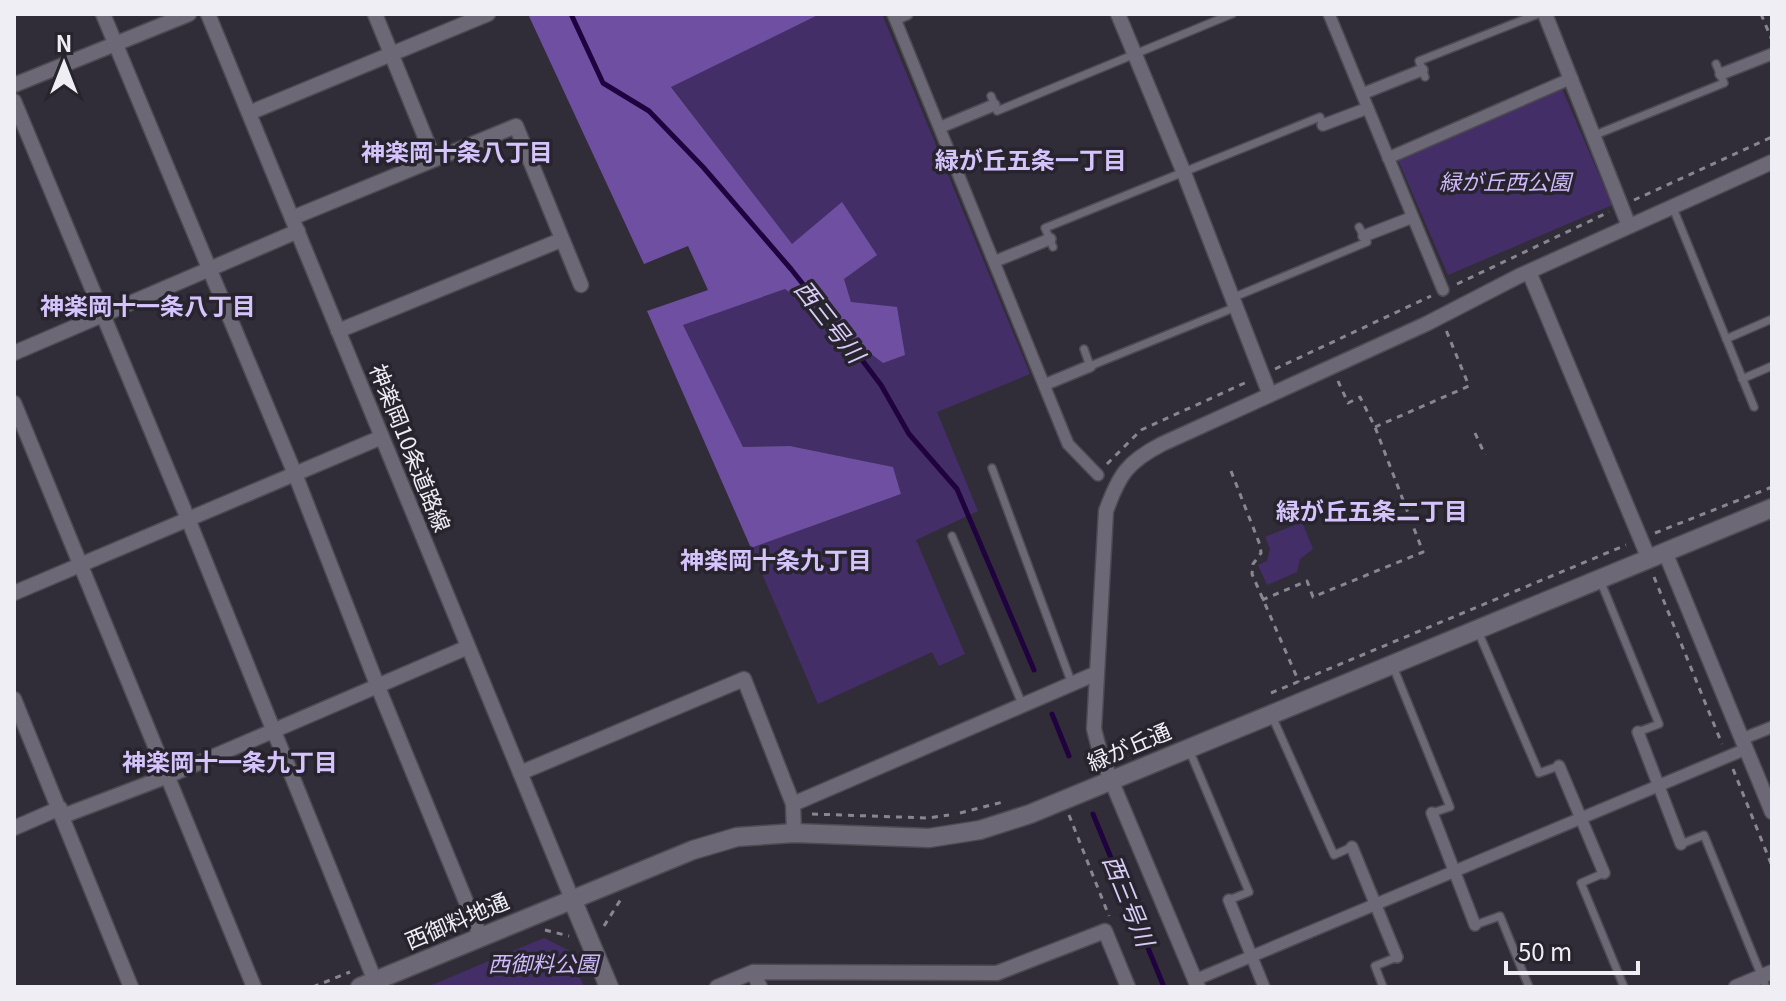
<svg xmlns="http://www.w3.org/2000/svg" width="1786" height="1001" font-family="Georgia,'Noto Sans JP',serif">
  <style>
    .green { fill: #442e68 }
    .forest { fill: #6f4fa2 }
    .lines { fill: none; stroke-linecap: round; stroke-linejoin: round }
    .stream { stroke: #1f023e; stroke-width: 5 }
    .service-casing { stroke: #4d4a52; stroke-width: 10 }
    .pedestrian-casing { stroke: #4d4a52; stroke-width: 14 }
    .minor-casing { stroke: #4d4a52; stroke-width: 17 }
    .tertiary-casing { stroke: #4d4a52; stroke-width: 21 }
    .path { stroke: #89868f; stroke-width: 3; stroke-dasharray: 6 6; stroke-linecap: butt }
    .service { stroke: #6c6875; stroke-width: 7 }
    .pedestrian { stroke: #6c6875; stroke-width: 11 }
    .minor { stroke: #6c6875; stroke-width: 14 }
    .tertiary { stroke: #6c6875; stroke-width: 18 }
    .labels { text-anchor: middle; stroke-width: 7; stroke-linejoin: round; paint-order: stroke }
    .park-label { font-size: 22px; font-style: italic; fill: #cfb9fc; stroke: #27242e }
    .street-label { font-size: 22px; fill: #f0eef5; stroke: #27242e }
    .neighbourhood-label { font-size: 24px; font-weight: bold; fill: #d5c3fb; stroke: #27242e }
    .water-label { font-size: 24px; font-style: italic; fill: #d9cbf8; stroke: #27242e }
  </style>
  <rect width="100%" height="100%" fill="#312d38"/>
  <path class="green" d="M820,14h62l148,360 -93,38 41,99 -62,29 49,114 -26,12 -7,-14 -114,52 -67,-156 150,-54 -8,-27 -103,-21 -47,1 -61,-122 103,-36 98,74 -32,-60 -7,-24 -1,-76 -51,42 -121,-159z
    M1562,89l50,116 -164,70 -50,-115z
    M1302,522l11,27 -13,10 -3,13 -30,13 -9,-20 9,-4 3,-12 -5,-12z
    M544,938l24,12 16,37h-157z"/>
  <path class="forest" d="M528,14h292l-149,73 121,157 50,-42 35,53 -33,24 7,23 46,5 8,48 -22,8 -98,-74 -102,36 60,122 47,-1 103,21 8,27 -150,54 -104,-237 61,-21 -20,-44 -44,18z"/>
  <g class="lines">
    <path class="stream" d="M571,14l32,69 46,28 54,56 88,102 49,62 41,54 28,49 48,55 77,181
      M1052,714l17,42
      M1093,814l71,173"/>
    <g class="service-casing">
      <path id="service" d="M1425,77l-6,-16 119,-47
        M991,96l6,15 235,-97
        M1595,135l129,-52 -8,-19
        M1673,208l81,199
        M1053,247l-8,-19 275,-111 3,8
        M1232,298l135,-56 -8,-15
        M1726,339l46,-20
        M1084,349l6,17 146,-59
        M1742,379l30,-13
        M992,468l80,216
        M952,536l70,168
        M1600,580l59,144 -21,8
        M1477,629l62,144 20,-7
        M1392,664l58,143 -18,6
        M1271,714l63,141 18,-8
        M1190,752l59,140 -20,8
        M1681,844l23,-9 62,152
        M1604,873l-23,10 43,104
        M1475,925l25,-9 29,71
        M1383,987l-8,-21 22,-9"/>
    </g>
    <g class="pedestrian-casing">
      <path id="pedestrian" d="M893,14l175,430 30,31
        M1329,14l114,276
        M895,19l12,-5
        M1721,74l51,-20
        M1362,94l60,-24
        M1323,125l45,-17
        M941,127l53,-22
        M1388,158l184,-80
        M1364,236l49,-19
        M996,261l54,-22
        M1044,385l46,-19
        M1638,732l43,112
        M1742,739l30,-12
        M1559,766l45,107
        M1432,813l43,112
        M1352,847l45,110
        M1229,900l35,87
        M1195,980l551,-231"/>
    </g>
    <g class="minor-casing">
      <path id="minor" d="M103,14l192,460 83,213 103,251
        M208,14l364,885
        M375,14l59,145
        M1118,14l66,159 86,222
        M1545,14l84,212
        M14,85l175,-71
        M14,101l174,418 187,462
        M249,113l239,-99
        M292,218l224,-92 65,159
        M1529,272l120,287
        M338,331l223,-91
        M14,353l284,-122
        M14,403l240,584
        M1665,552l107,260
        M14,593l368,-156
        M14,699l117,288
        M520,773l224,-94 49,125
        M63,816l105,-40 300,-129
        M14,828l46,-20
        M794,833l-1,-29 304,-131
        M753,972l7,15
        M717,987l36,-15 244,1 108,-42 23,56
        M1198,987l-97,-231 -7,-27 12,-218c13,-36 21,-49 56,-67l264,-120 93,-48 253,-114
        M1736,987l36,-15"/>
    </g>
    <g class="tertiary-casing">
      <path id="tertiary" d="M572,899l37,88
        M360,987l333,-137 44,-13 57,-4 135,5 51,-8 50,-16 742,-306"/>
    </g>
    <path class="path" d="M1761,14l11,26
      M1634,200l138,-63
      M1457,284l152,-72
      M1275,369l156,-73
      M1375,427l94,-41 -23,-56
      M1475,433l10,22
      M1107,464l34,-34 106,-48
      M1231,471l29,74 1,8 -8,11 -1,10 47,108
      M1655,533l117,-46
      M1654,577l68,167
      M1262,600l45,-19 6,16 110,-45 -48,-125 -15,-30 -12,6 -10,-22
      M1271,693l355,-148
      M1733,769l39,97
      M960,813l43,-11
      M812,814l116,4 21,-3
      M1069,815l40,101
      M604,926l17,-27
      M545,930l24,6
      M313,987l37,-15"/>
    <use href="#service" class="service"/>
    <use href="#pedestrian" class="pedestrian"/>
    <use href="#minor" class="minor"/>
    <use href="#tertiary" class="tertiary"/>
  </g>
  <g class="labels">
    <g class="park-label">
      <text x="1505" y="190">緑が丘西公園</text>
      <text x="543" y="972">西御料公園</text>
    </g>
    <g class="street-label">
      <text transform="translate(410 448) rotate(68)" y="8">神楽岡10条道路線</text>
      <text transform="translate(1129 747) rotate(-23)" y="8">緑が丘通</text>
      <text transform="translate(457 921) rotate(-23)" y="8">西御料地通</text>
    </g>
    <g class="neighbourhood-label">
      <text x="457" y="161">神楽岡十条八丁目</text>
      <text x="1031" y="169">緑が丘五条一丁目</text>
      <text x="148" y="315">神楽岡十一条八丁目</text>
      <text x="1372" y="520">緑が丘五条二丁目</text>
      <text x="776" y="569">神楽岡十条九丁目</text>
      <text x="230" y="771">神楽岡十一条九丁目</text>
    </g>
    <g class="water-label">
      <text transform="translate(829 322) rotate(52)" y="8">西三号川</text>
      <text transform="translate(1128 901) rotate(68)" y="8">西三号川</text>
    </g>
  </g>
  <rect width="1786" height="1001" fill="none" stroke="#f0eef5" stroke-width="32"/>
  <g transform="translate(64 64)" stroke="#27242e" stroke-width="6" paint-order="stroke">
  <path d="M0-6L14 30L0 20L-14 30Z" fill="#f0eef5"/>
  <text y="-12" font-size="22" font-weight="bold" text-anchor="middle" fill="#f0eef5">N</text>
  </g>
  <path d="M1506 961v12h132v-12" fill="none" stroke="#f0eef5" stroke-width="4"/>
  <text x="1518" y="961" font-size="24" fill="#f0eef5" stroke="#27242e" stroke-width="6" paint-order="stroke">50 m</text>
</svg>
